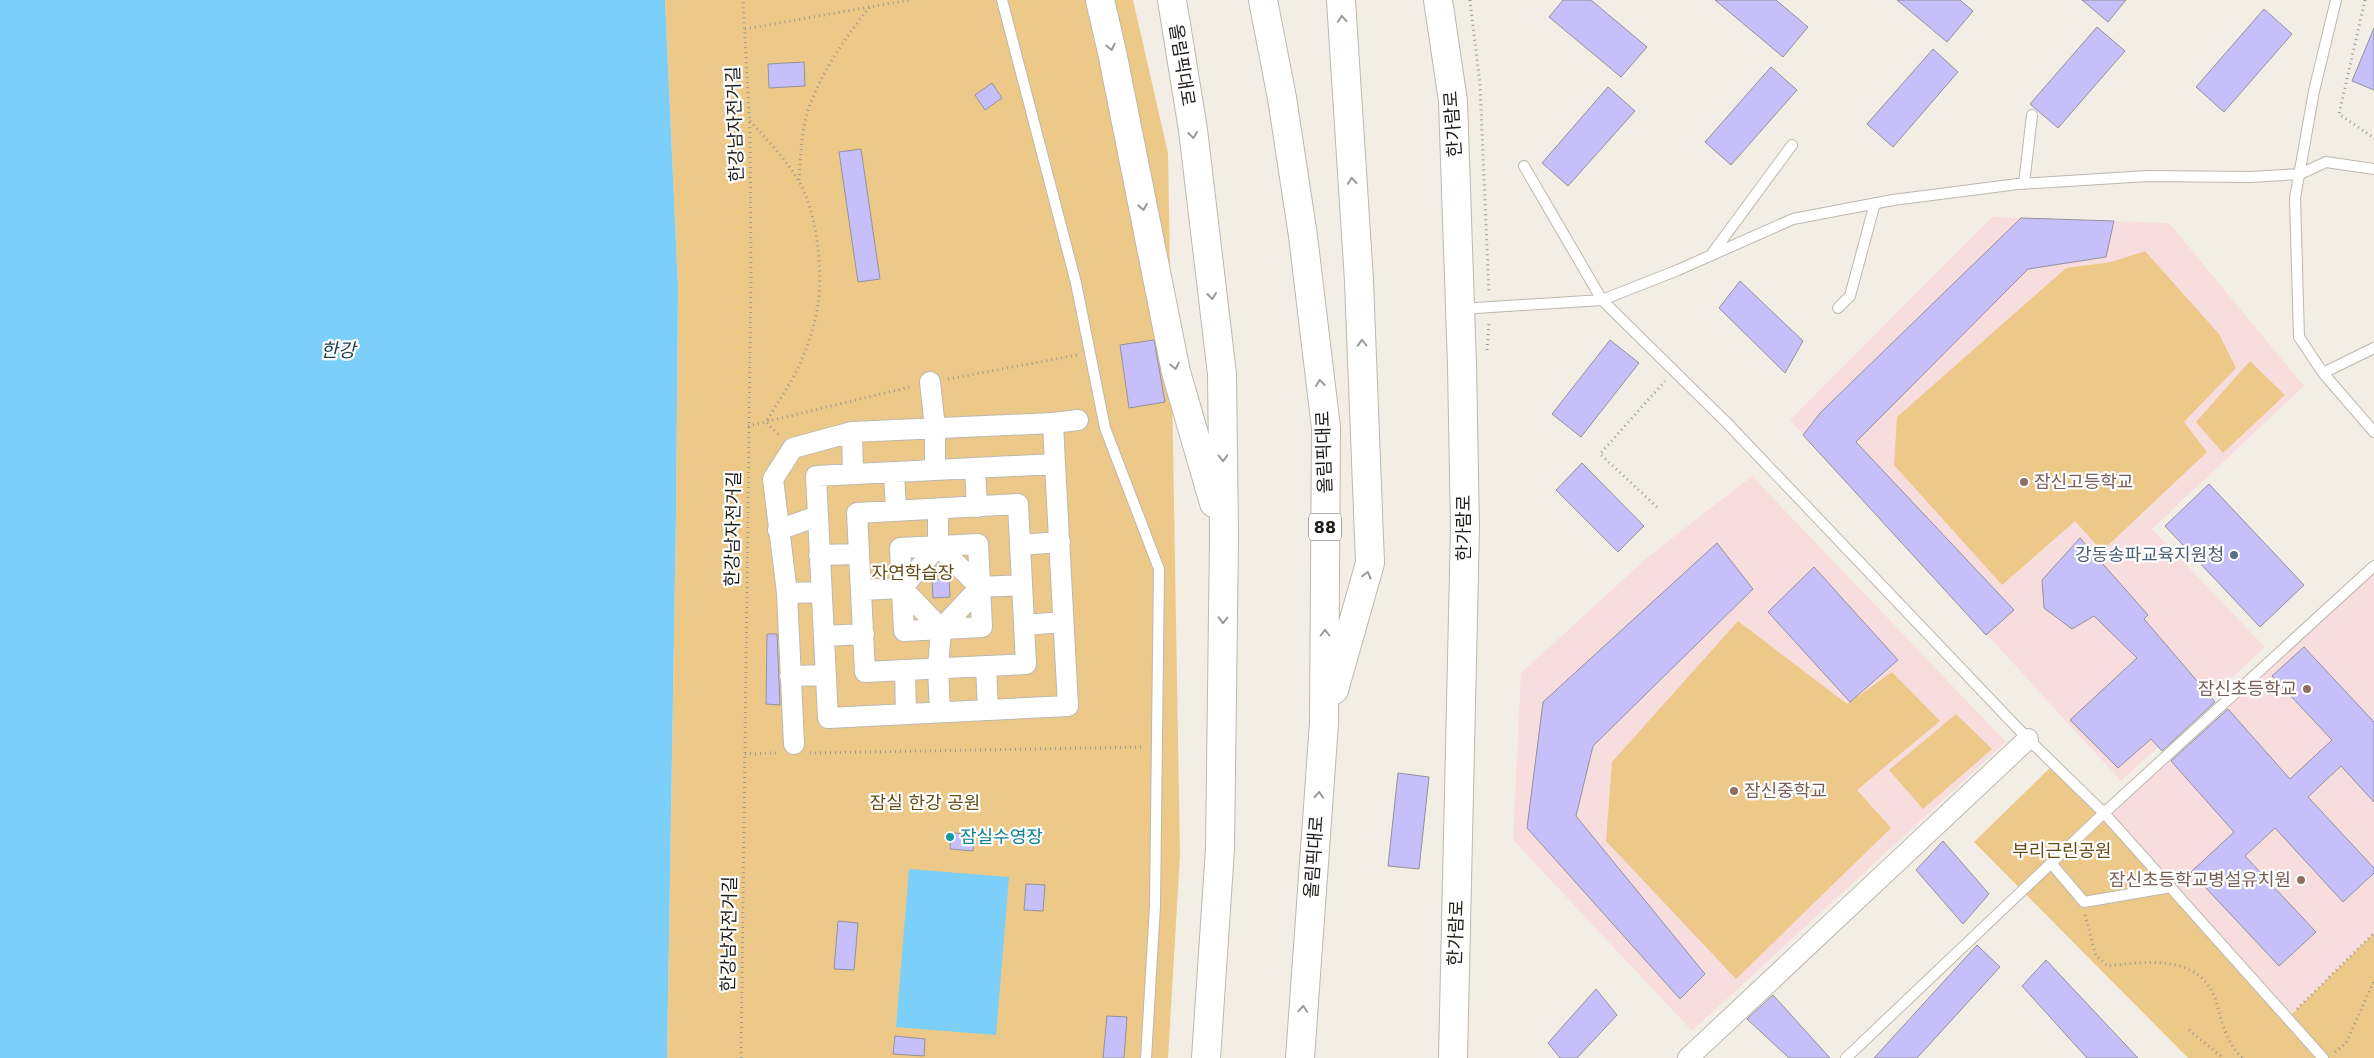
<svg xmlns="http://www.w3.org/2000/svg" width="2374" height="1058" font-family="'DejaVu Sans','Noto Sans KR',sans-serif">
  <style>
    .education { fill: #f8dddf }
    .green { fill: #ecc988 }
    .water { fill: #7bcff8 }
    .building { fill: #c6bff9; stroke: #93929b }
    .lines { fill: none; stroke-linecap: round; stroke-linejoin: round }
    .lane-casing { stroke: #bdb8af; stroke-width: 12 }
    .street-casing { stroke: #bdb8af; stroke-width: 22 }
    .secondary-casing { stroke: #bdb8af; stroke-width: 30 }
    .highway-casing { stroke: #bdb8af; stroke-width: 30 }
    .path { stroke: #9e9a93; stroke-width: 3; stroke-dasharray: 1 4; stroke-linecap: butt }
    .lane { stroke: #fff; stroke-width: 10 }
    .street { stroke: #fff; stroke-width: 20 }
    .secondary { stroke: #fff; stroke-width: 28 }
    .highway { stroke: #fff; stroke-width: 28 }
    .oneway { stroke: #9a9998 }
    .education-dot { fill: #8d6e63; stroke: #fff; stroke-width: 2 }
    .service-dot { fill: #5c6f8a; stroke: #fff; stroke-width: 2 }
    .culture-dot { fill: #0f9aa8; stroke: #fff; stroke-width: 2 }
    .labels { text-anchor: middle; stroke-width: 4.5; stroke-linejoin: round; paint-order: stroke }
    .shield { fill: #fff; stroke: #62615f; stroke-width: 1 }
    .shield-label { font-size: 16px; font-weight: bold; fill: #1f1d1a }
    .street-label { font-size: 18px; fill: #1f1d1a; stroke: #fff }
    .education-label { font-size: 18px; fill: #785e54; stroke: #fff; text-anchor: start }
    .service-label { font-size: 18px; fill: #4e5e75; stroke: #fff; text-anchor: end }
    .park-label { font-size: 18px; fill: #674e17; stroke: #fff }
    .culture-label { font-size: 18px; fill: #0d838f; stroke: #fff; text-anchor: start }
    .water-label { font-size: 19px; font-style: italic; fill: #183e4f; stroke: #fff }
  </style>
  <rect width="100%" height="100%" fill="#f3eee5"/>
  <path class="education" d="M1992,217l177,6 135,163 -152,143 113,118 -144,134 -331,-361z
    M1752,476l254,266 -314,289 -179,-191 8,-167 128,-117z
    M2374,566v367l-86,85 -184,-205z"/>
  <path class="green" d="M665,0h468l35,153 12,702 -12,203h-501l9,-542 2,-229z
    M2145,251l74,83 17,34 -52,54 23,30 -105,99 -27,-30 -73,64 -108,-120 3,-48 169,-149 45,-6z
    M2250,361l35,34 -62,58 -27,-31z
    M1738,621l109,83 45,-32 48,49 -83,69 34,38 -155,151 -130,-138 6,-79z
    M1956,714l36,35 -69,60 -34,-39z
    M2054,764l234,254 86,-85v125h-186l-214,-216z"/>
  <path class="water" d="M0,0h665l13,287 -2,229 -9,542h-667z
    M909,869l100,8 -13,158 -100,-8z"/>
  <path class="building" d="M1563,0h28l56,47 -26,30 -72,-60z
    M1715,0h61l32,27 -25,30z
    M1897,0h63l13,11 -26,31z
    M2082,0h44l-18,22z
    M2264,9l28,25 -68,78 -28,-25z
    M2097,27l28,24 -67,77 -28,-24z
    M2374,28v62l-22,-9z
    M1933,49l25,23 -65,75 -26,-23z
    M804,62l1,24 -36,2 -1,-24z
    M1771,67l26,23 -66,75 -26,-23z
    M992,83l10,15 -17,12 -10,-15z
    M1608,87l27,24 -67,75 -26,-23z
    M861,149l19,130 -22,3 -19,-130z
    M2021,218l93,3 -8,36 -78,12 -172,173 158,168 -28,25 -183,-200 18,-23z
    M1740,281l63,60 -18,32 -66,-65z
    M1154,340l11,62 -36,6 -9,-63z
    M1610,340l29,23 -58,74 -29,-23z
    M1582,463l62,63 -26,26 -62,-62z
    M2209,484l95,101 -44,42 -95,-101z
    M2080,538l68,77 -4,4 71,83 -53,49 -11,-12 -33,29 -48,-48 67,-62 -43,-42 -22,13 -28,-21 -2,-28z
    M1717,543l36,46 -160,157 -17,70 129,158 -25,25 -153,-171 16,-126z
    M1814,567l84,93 -48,42 -82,-90z
    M932,579h17l1,18 -17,1z
    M767,634h10l3,71 -14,-1z
    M2304,647l70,75v80l-33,-36 -33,31 66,71v5l-31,29 -68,-74 -30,28 71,76 -37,34 -88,-94 43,-40 -63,-71 57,-52 62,70 42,-39 -60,-64z
    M1398,773l31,4 -10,92 -31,-3z
    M951,833l23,1 -1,17 -23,-2z
    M1943,841l46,53 -26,30 -47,-54z
    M1026,884l19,1 -2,26 -19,-1z
    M838,921l20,2 -4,47 -20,-1z
    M1977,945l23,22 -83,91h-43z
    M2046,960l92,98h-51l-65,-72z
    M1596,989l21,26 -40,43h-17l-12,-15z
    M1773,995l57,63h-41l-42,-39z
    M1107,1016l20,1 -3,41h-21z
    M895,1036l30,3 -1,17 -31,-2z"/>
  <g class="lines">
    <g class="lane-casing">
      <path id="lane" d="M1002,0l74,283 29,145 54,141 -4,337 -9,152
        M2336,0l-22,91 -19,107 4,139 24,36 51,59
        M1524,166l78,134 125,123 301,316 76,74 270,-247
        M2024,184l8,-69
        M1711,255l81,-110
        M1838,308l12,-12 25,-93
        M1461,309l141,-9 76,-30 115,-51 100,-19 125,-16 130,-8 103,1 49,-3 26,-12 48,7
        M2323,373l51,-25
        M2051,863l33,39 87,-15
        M1846,1058l258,-245 219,245"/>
    </g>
    <g class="street-casing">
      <path id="street" d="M930,382l5,46v42
        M1053,423l25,-3
        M852,432l1,42
        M1055,464l13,242 -240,12 -12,-242z
        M975,468l2,39
        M894,472l2,39
        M1018,504l8,160 -161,8 -8,-159z
        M778,530l40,-14
        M978,544l4,83 -78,4 -4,-83z
        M1020,545l40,-3
        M938,546v-37
        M819,555l40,-1
        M980,587l-42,-41 -36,42 39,41 39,-42 42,-2
        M861,590l41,-2
        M787,593l34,-1
        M1025,625l38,-3
        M824,636l40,-2
        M986,666l2,44
        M905,671l1,43
        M790,676l36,-1
        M940,712l-2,-44 3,-39
        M794,744l-7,-151 -14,-114 20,-31 59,-16 201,-9 2,41
        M1688,1058l340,-319"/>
    </g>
    <g class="secondary-casing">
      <path id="secondary" d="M1438,0l15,101 9,265 3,161 -12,531"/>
    </g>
    <g class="highway-casing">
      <path id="highway" d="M1100,0l12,52 64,320 38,131
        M1172,0l21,130 29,244 2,162 -4,313 -14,209
        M1263,0l19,98 21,138 23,192 -2,295 -24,335
        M1334,690l36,-127 -11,-282 -18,-281"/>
    </g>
    <path class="path" d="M1470,0l10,85 9,208
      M2365,0l-26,114 35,24
      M745,29l164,-29
      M750,121c17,19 35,37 48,59 19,30 25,90 20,125 -3,18 -8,35 -15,51 -8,23 -25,45 -37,66l14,14
      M799,180c2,-23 2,-48 9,-70 13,-37 37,-73 62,-103
      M1487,350l2,-28
      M948,379l129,-24
      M748,426l162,-39
      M1657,507l-57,-53 65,-73
      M810,753l334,-6
      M745,754l31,-1
      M2085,915l11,41 12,10c35,-4 85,-12 105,27 4,8 5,17 8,26 4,13 11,31 22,39
      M2297,1009l77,-76
      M2189,1030l34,28
      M2335,1052l11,-9 28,-62
      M741,1058l10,-783 -1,-143 -7,-132"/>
    <use href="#lane" class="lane"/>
    <use href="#street" class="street"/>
    <use href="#secondary" class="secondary"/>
    <use href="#highway" class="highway"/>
  </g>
  <defs><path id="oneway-chevron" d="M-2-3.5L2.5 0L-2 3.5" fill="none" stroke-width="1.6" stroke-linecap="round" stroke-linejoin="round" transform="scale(1.25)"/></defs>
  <g class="oneway">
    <use href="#oneway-chevron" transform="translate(1342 19) rotate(-94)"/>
    <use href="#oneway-chevron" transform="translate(1111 47) rotate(77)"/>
    <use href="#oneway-chevron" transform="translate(1193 135) rotate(83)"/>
    <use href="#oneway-chevron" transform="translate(1352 181) rotate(-94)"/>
    <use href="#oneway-chevron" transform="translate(1143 207) rotate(79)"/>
    <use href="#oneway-chevron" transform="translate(1212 296) rotate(83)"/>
    <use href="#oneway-chevron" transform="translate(1362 343) rotate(-92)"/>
    <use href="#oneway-chevron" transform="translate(1175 366) rotate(78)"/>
    <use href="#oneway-chevron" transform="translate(1320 383) rotate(-97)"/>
    <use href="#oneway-chevron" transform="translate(1223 458) rotate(89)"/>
    <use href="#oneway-chevron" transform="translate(1367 575) rotate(-74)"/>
    <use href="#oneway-chevron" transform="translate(1223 620) rotate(91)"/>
    <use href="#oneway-chevron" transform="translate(1325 633) rotate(-90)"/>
    <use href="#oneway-chevron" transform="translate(1319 795) rotate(-86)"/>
    <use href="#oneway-chevron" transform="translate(1303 1009) rotate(-86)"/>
  </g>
  <g class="education-dot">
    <circle cx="2024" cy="482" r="5"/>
    <circle cx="2307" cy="689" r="5"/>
    <circle cx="1734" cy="791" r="5"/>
    <circle cx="2301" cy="880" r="5"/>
  </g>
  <circle class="service-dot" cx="2234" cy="555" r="5"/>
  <circle class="culture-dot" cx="950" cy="837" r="5"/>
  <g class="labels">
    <rect class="shield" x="1309" y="513.5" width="32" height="27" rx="4"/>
    <g class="shield-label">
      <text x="1325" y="533">88</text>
    </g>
    <g class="street-label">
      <text transform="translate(1182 65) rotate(81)" y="6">올림픽대로</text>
      <text transform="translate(735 124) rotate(-92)" y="6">한강남자전거길</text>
      <text transform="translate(1453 124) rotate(-94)" y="6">한가람로</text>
      <text transform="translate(1324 452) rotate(-92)" y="6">올림픽대로</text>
      <text transform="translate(1464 528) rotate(-90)" y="6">한가람로</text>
      <text transform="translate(733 529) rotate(-89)" y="6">한강남자전거길</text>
      <text transform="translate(1314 857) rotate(-86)" y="6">올림픽대로</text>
      <text transform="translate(1456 933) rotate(-88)" y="6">한가람로</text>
      <text transform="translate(729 934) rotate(-89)" y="6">한강남자전거길</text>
    </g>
    <g class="education-label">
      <text x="2034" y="488">잠신고등학교</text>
      <text x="2297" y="695" text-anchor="end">잠신초등학교</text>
      <text x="1744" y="797">잠신중학교</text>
      <text x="2291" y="886" text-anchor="end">잠신초등학교병설유치원</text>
    </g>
    <g class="service-label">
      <text x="2224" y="561">강동송파교육지원청</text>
    </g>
    <g class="park-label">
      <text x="913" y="579">자연학습장</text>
      <text x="925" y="809">잠실 한강 공원</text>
      <text x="2062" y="857">부리근린공원</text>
    </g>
    <g class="culture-label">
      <text x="960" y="843">잠실수영장</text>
    </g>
    <g class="water-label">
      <text x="338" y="357">한강</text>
    </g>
  </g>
</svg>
